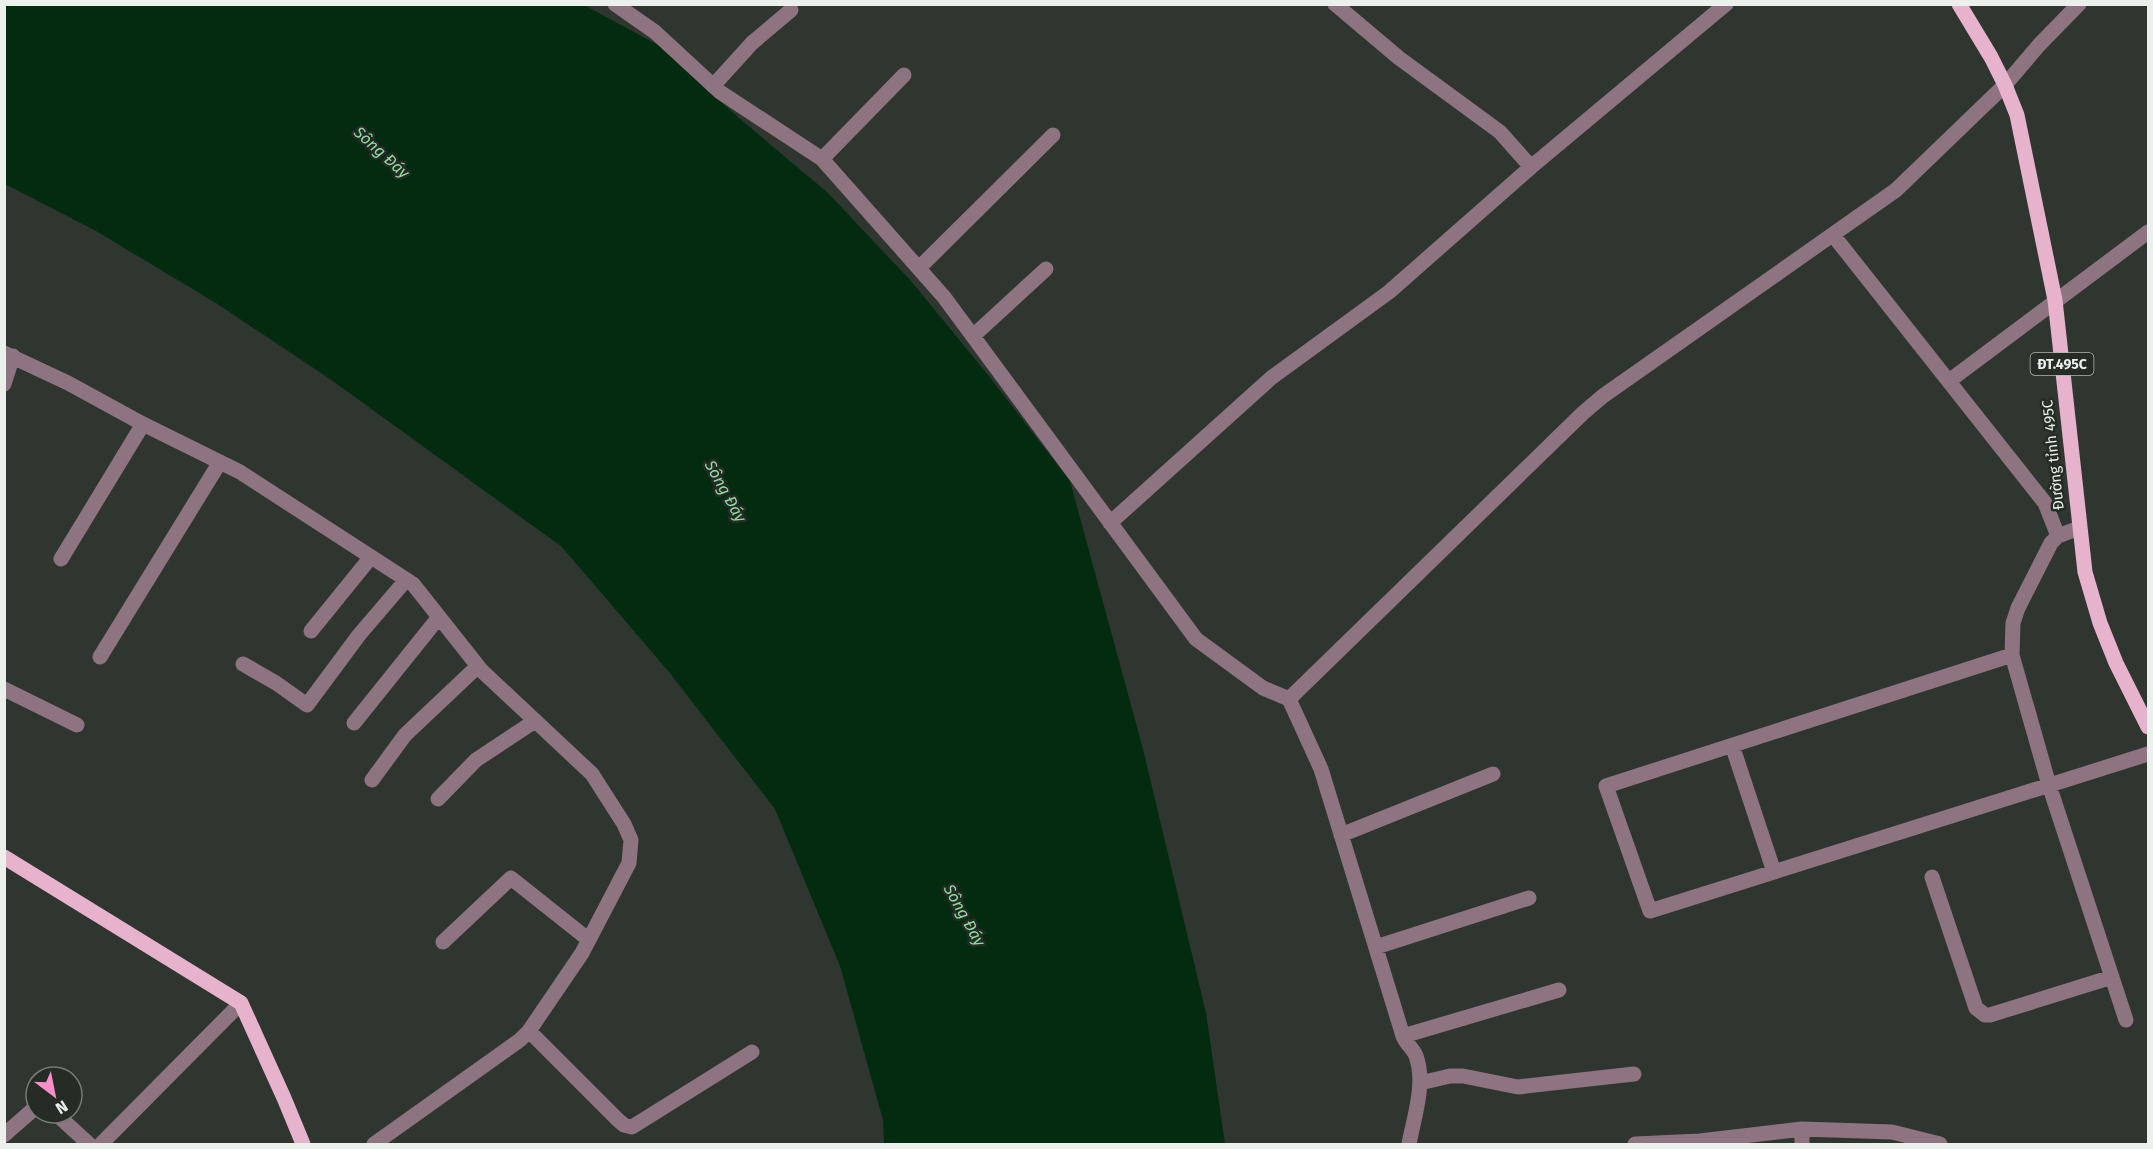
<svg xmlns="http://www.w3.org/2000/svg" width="2153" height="1149" font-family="'Fira Sans',sans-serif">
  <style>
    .water { fill: #032b10 }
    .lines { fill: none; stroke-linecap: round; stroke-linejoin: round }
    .minor { stroke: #8e7380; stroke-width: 15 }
    .major { stroke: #e7b2cc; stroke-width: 15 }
    .labels { text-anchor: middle; stroke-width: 5; stroke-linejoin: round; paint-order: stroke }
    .shield { fill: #252c26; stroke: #b0b5b1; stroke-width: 1.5 }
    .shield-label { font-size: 14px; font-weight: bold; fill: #ebf0ec }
    .street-label { font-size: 15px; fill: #ebf0ec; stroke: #252c26 }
    .water-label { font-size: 16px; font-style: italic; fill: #91dca0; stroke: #252c26 }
  </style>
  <rect width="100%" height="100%" fill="#2f3630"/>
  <path class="water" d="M4,5h580l74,40 81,73 89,75 83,88 77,94 82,106 73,268 63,264 19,131h-341l-1,-24 -43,-154 -65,-157 -106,-137 -107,-125 -232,-168 -114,-76 -120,-72 -91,-47z"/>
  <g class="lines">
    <path class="minor" d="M615,4l40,28 65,60 102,67 122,138 252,342 67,49 26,11 32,70 82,267c3,8 10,12 13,20 10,27 -2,61 -7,88
      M1335,4l64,54 101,74 31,35
      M713,86l39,-43 39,-33
      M822,159l82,-84
      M1833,235l212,268 13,33
      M919,268l134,-133
      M973,336l73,-67
      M4,353l64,30 75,41 97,48 173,112 68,86 111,104 32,50 7,16 -2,23 -47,90 -53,78 -9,9 -146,104
      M1949,381l199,-149
      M4,384l9,-28
      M1110,523l161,-145 118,-86 142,-125 195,-163
      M2079,528l-21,8 -7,7 -33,65 -5,15 -1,32 37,130 77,235
      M61,559l82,-135
      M311,631l60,-74
      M2012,655l-406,131 44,125 498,-157
      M100,657l120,-195
      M243,664l33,19 31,22 52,-70 47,-55
      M4,689l73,36
      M1289,699l294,-286 20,-17 293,-206 109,-105 34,-40 40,-41
      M354,723l85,-106
      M1732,745l42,127
      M372,780l33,-45 73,-69
      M438,799l38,-39 59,-39
      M1341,835l152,-61
      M1932,877l44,131 9,7h5l122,-38
      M443,942l68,-64 78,62
      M1376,947l153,-49
      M529,1031l89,89 6,5 8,2 120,-75
      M1403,1036l156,-46
      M1420,1083l30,-7h13l55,11 116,-13
      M55,1113l34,31
      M4,1135l32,-28
      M101,1144l140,-141
      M1635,1144l65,-3 102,-12 90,3 48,12
      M1802,1144v-15"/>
    <path class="major" d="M1959,4l32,53 14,28 12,30 38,185 30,272 15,51 16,40 32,64
      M4,857l237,146 43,95 19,46"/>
  </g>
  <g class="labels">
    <rect class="shield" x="2030.5" y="353" width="63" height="22" rx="4.5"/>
    <g class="shield-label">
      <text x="2062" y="369">ĐT.495C</text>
    </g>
    <g class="street-label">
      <text transform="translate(2053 455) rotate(-96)" y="5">Đường tỉnh 495C</text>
    </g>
    <g class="water-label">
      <text transform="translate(382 152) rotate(42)" y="6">Sông Đáy</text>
      <text transform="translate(726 491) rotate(61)" y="6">Sông Đáy</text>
      <text transform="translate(965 915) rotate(61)" y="6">Sông Đáy</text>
    </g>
  </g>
  <rect width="2153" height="1149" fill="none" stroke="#ebf0ec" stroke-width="12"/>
  <g transform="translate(54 1095) rotate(148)"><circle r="28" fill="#252c26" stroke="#747a75" stroke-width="1.5"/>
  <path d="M0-4.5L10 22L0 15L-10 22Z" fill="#f98fc9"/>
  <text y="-9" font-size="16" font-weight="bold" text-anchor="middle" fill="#ebf0ec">N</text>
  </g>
</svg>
